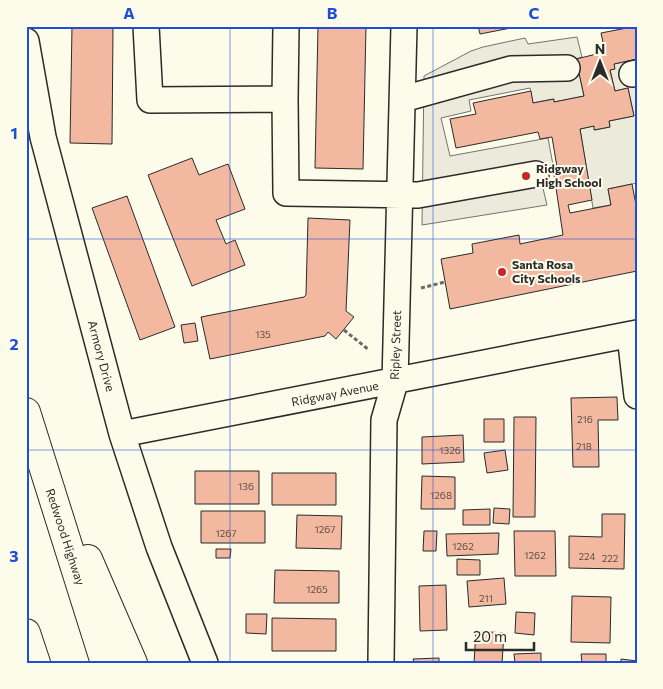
<svg xmlns="http://www.w3.org/2000/svg" width="663" height="689" font-family="Commissioner,sans-serif">
  <style>
    .parking { fill: #eceadb; stroke: #74746e }
    .building { fill: #f2b8a0; stroke: #2b2b2b }
    .lines { fill: none; stroke-linecap: round; stroke-linejoin: round }
    .minor-casing { stroke: #2b2b2b; stroke-width: 28 }
    .highway-casing { stroke: #2b2b2b; stroke-width: 30 }
    .path { stroke: #6a6964; stroke-width: 3; stroke-dasharray: 4 2.5; stroke-linecap: butt }
    .minor { stroke: #fdfbea; stroke-width: 25 }
    .highway { stroke: #fdfbea; stroke-width: 28 }
    .grid { fill: none; stroke: #1d4ed8; stroke-width: 1; stroke-opacity: 0.55 }
    .poi-dot { fill: #c62828; stroke: #fdfbea; stroke-width: 2 }
    .labels { text-anchor: middle; stroke-width: 4; stroke-linejoin: round; paint-order: stroke }
    .number-label { font-size: 10px; fill: #5d4e48 }
    .poi-label { font-size: 12px; font-weight: bold; fill: #2b2b2b; stroke: #fdfbea; text-anchor: start }
    .street-label { font-size: 12px; fill: #2b2b2b; stroke: #fdfbea }
    .neatline { fill: none; stroke: #1d4ed8; stroke-width: 2 }
    .grid-label { font-size: 16px; text-anchor: middle; font-weight: bold; fill: #1d4ed8 }
  </style>
  <rect width="100%" height="100%" fill="#fdfbea"/>
  <path class="parking" d="M577,37l5,20 -6,2 8,37 -30,6 -1,-3 -20,4 -3,-15 -61,12 2,11 -30,7 9,38 98,-18 5,27 -14,7 8,33 -125,20 2,-149 47,-25 12,-4 42,-9 3,6z
    M637,59v124l-29,6 3,16 -18,3 -13,-79 14,-3 1,4 15,-3 -1,-6 25,-5 -6,-28 -13,3 -5,-21 4,-1v-5z"/>
  <path class="building" d="M72,26h41l-1,118 -42,-1z
    M318,26h48l-3,143 -48,-1z
    M478,26h37l1,1 -36,7z
    M637,26v33l-23,5 1,5 -5,1 5,21 13,-3 6,28 -25,5 1,6 -16,3v-4l-14,3 12,71 -24,5 2,8 41,-8 -3,-16 24,-5 5,26v61l-187,38 -9,-50 32,-6 -1,-9 47,-9 1,9 43,-9 -10,-67 4,-1 -5,-30 -12,2 -2,-7 -82,16 -6,-29 26,-5 -3,-11 58,-12 2,12 21,-4v3l30,-6 -8,-37 29,-7 -4,-19z
    M192,158l7,17 29,-11 17,45 -29,11 10,24 9,-4 10,25 -53,21 -44,-111z
    M127,196l48,131 -35,13 -48,-132z
    M308,218l42,2 -4,91 8,6 -18,22 -8,-7 -3,4 -115,23 -9,-42 103,-20 2,-2z
    M195,323l3,18 -14,2 -3,-18z
    M617,397l1,23h-20l1,47h-26l-2,-69z
    M514,417h22l-1,100h-22z
    M484,419h20v23h-20z
    M463,435l1,27 -42,2v-27z
    M505,450l3,20 -21,3 -3,-20z
    M195,471h64v33h-64z
    M272,473h64v32h-64z
    M422,476l33,1v32h-34z
    M494,508l16,1 -1,15 -16,-1z
    M490,509v16h-27v-15z
    M201,511h64v32h-64z
    M602,514h23l-1,55 -55,-1v-32l33,1z
    M297,515l45,1 -1,33 -45,-1z
    M424,531h13l-1,20h-13z
    M514,531h41l1,45h-41z
    M499,533l-1,21 -51,2 -1,-22z
    M216,549h15l-1,9h-14z
    M457,559l23,1v15h-23z
    M275,570l64,1v32h-65z
    M504,578l2,26 -37,3 -2,-26z
    M446,585l1,45 -27,1 -1,-45z
    M572,596l39,1 -1,46 -39,-1z
    M516,612l19,1 -1,22 -19,-2z
    M246,614h21l-1,20 -20,-1z
    M272,618l64,1v32h-64z
    M476,631l28,2 -2,30h-28z
    M541,653v10h-26l-1,-9z
    M581,654h25v9h-24z
    M439,658v5h-25l-1,-4z
    M621,659l16,2v2h-16z"/>
  <g class="lines">
    <g class="minor-casing">
      <path id="minor" d="M146,26l4,74 135,-1 1,-73
        M26,41l17,96 79,297 37,113 46,116
        M632,74l5,-1
        M285,99l1,94 132,2 118,-21
        M403,99l108,-30 56,-1
        M630,335l7,61
        M122,434l515,-101
        M381,663l3,-243 11,-38 9,-356"/>
    </g>
    <g class="highway-casing">
      <path id="highway" d="M26,412l79,251
        M88,559l45,104
        M26,633l10,30"/>
    </g>
    <path class="path" d="M421,288l24,-6
      M344,330l25,20"/>
    <use href="#minor" class="minor"/>
    <use href="#highway" class="highway"/>
  </g>
  <path class="grid" d="M230,26v637M433,26v637M26,239h611M26,450h611"/>
  <g class="poi-dot">
    <circle cx="526" cy="176" r="5"/>
    <circle cx="502" cy="272" r="5"/>
  </g>
  <g class="labels">
    <g class="number-label">
      <text x="263" y="338">135</text>
      <text x="585" y="423">216</text>
      <text x="584" y="450">218</text>
      <text x="450" y="454">1326</text>
      <text x="246" y="490">136</text>
      <text x="441" y="499">1268</text>
      <text x="325" y="533">1267</text>
      <text x="226" y="537">1267</text>
      <text x="463" y="550">1262</text>
      <text x="535" y="559">1262</text>
      <text x="587" y="560">224</text>
      <text x="610" y="562">222</text>
      <text x="317" y="593">1265</text>
      <text x="486" y="602">211</text>
    </g>
    <g class="poi-label">
      <text x="536" y="173">Ridgway<tspan x="536" dy="14">High School</tspan></text>
      <text x="512" y="269">Santa Rosa<tspan x="512" dy="14">City Schools</tspan></text>
    </g>
    <g class="street-label">
      <text transform="translate(396 345) rotate(-88)" y="4">Ripley Street</text>
      <text transform="translate(101 356) rotate(75)" y="4">Armory Drive</text>
      <text transform="translate(335 394) rotate(-11)" y="4">Ridgway Avenue</text>
      <text transform="translate(65 537) rotate(72)" y="4">Redwood Highway</text>
    </g>
  </g>
  <rect width="663" height="689" fill="none" stroke="#fdfbea" stroke-width="55"/>
  <g transform="translate(600 62)" stroke="#fdfbea" stroke-width="4" paint-order="stroke">
  <path d="M0-4L9 19L0 12L-9 19Z" fill="#2b2b2b"/>
  <text y="-8" font-size="14" font-weight="bold" text-anchor="middle" fill="#2b2b2b">N</text>
  </g>
  <path d="M466 642v8h68v-8" fill="none" stroke="#2b2b2b" stroke-width="2.5"/>
  <text x="473" y="642" font-size="15" fill="#2b2b2b" stroke="#fdfbea" stroke-width="4" paint-order="stroke">20 m</text>
  <rect x="28" y="28" width="608" height="634" class="neatline"/>
  <g class="grid-label">
    <text x="129" y="19">A</text>
    <text x="332" y="19">B</text>
    <text x="534" y="19">C</text>
    <text x="14" y="139">1</text>
    <text x="14" y="350">2</text>
    <text x="14" y="562">3</text>
  </g>
</svg>
